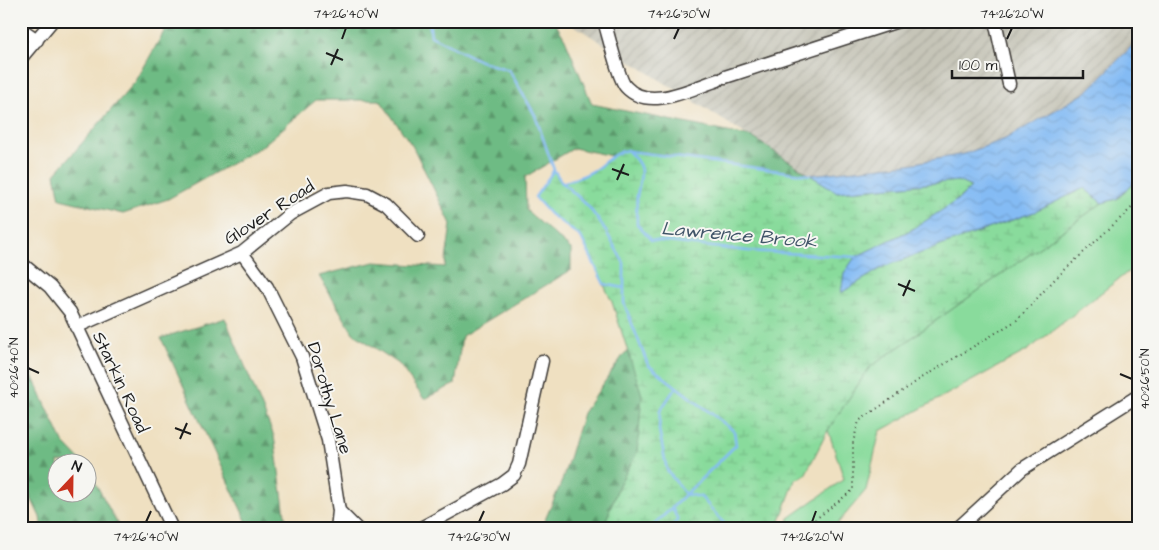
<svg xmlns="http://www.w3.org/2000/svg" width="1159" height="550" font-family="'Architects Daughter',sans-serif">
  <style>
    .industrial { fill: url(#industrial-furrows) }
    .green { fill: #89db9c; stroke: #527c5c }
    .forest { fill: url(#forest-firs); stroke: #456c50 }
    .wetland { fill: url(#wetland-marsh); stroke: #527c5c }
    .water { fill: url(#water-waves); stroke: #506c88 }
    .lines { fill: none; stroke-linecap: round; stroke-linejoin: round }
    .stream { stroke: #84bbf4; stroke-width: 2.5 }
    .minor-casing { stroke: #3c3935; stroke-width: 15 }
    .path { stroke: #3c3935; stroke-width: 2; stroke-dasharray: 1 4; stroke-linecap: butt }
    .minor { stroke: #fff; stroke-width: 12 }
    .ticks { fill: none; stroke: #1c1c1c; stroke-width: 2 }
    .labels { text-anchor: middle; stroke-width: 4; stroke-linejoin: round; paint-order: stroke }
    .street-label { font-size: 18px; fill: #1c1c1c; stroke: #f6f6f2 }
    .water-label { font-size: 19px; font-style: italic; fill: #405468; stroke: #f6f6f2 }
    .neatline { fill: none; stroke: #1c1c1c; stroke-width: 2 }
    .ticks-label { font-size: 12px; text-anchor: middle; fill: #1c1c1c }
  </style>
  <defs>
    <pattern id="industrial-furrows" width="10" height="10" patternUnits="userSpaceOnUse" patternTransform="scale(1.25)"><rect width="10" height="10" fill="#c6c5b8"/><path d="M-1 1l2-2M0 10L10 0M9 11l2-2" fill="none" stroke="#aaa99e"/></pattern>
    <pattern id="forest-firs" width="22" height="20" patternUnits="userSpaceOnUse" patternTransform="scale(1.25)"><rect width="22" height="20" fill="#6ebb84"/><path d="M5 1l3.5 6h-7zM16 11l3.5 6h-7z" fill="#5a976b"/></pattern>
    <pattern id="wetland-marsh" width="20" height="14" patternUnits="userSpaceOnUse" patternTransform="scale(1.25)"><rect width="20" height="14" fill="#89db9c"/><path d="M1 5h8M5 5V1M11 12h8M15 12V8" fill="none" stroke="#76bb86"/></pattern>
    <pattern id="water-waves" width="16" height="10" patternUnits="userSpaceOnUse" patternTransform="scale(1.25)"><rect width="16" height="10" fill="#84bbf4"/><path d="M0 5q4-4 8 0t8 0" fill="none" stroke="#71a0d1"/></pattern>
  </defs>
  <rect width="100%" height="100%" fill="#f6f6f2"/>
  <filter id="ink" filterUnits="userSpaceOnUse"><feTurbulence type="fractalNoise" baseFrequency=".02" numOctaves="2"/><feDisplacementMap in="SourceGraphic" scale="10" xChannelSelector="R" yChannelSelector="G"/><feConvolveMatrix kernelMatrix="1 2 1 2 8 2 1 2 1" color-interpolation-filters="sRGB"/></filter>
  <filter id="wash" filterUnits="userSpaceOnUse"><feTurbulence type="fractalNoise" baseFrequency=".0096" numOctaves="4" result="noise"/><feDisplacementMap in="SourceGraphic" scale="20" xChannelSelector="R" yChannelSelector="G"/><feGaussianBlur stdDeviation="1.12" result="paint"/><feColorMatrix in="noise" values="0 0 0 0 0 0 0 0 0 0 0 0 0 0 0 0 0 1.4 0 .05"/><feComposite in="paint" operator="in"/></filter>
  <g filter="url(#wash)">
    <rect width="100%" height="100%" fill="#efe0c1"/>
    <path class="industrial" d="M567,21h571v19l-53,53 -80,46 -41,15 -55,10 -99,11z"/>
    <path class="green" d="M1138,180v84l-110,86 -148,81 -14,59 -33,39h-45l1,-11 55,-39 -16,-49 41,-62 233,-165 15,-4z"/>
    <path class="forest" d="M170,21h384l11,18 27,65 160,33 58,38 -170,-13 -66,-14 -49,29 1,33 45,39v21l-109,66 -7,48 -31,15 -25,-35 -46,-31 -34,-57 55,-14 71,5 6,-43 -38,-77 -33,-47h-64l-55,47 -93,52 -45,15 -63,-15 -5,-25 81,-93z
      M225,318l49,118 13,93h-37l-89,-191z
      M21,340l13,40 29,62 19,20h-24v30h30v-23l32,60h-78l-2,-12 -19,-40z
      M629,350l13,45 -5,58 -18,32 -16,44h-62l21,-48 21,-68 41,-59z"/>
    <path class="wetland" d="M627,150l183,25 28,17 120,-11 13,6c-31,32 -76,51 -116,70l-14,35 44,-26 152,-55 47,-23 18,15 -233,165 -41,62 -23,45 -10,5 -18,49h-174l16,-44 18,-32 5,-58 -30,-93 -31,-65 -31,-23 -15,-17 19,-27 9,13c13,-4 26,-9 37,-17 10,-8 14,-13 27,-16z"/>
    <path class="water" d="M1138,40v140l-22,19 -14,4 -18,-15 -47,23 -152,55 -44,27 3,-20 11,-16 58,-28 46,-30 12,-12 -13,-6 -121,11 -27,-17 99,-11 55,-10 41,-15 80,-46z"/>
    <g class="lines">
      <path class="stream" d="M429,21l2,15 49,25 29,9 26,45 19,55 8,13c13,-4 27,-8 38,-17 10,-8 14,-13 27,-16 20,19 14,22 10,46 -1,9 0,19 0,28l14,16 97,11 109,6
        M629,151l181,24
        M554,170l-19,27 15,17 31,23 23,47 20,4
        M563,183l25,23 16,22 20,35v40l24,62 86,66 2,14 -86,84
        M676,387l-16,24 -1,19 8,40 18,24 16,3 28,32
        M669,529l9,-9 -6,-12"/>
    </g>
  </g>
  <g filter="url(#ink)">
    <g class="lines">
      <g class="minor-casing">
        <path id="minor" d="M604,21c4,12 15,60 22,66 23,25 66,1 92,-7
          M995,21l14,63
          M21,29l16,11
          M21,58l31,-37
          M725,77l173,-56
          M242,253l25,34 35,70 26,83 11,71 18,18
          M21,263l29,24 20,25 102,217
          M76,327l166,-74 48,-39 39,-21 18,-2 20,3 19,10 32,32
          M337,529l2,-18
          M419,529l83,-45 12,-9 5,-11 23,-103
          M957,529l65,-60 116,-73"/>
      </g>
      <path class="path" d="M803,529l50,-39v-48l6,-21 61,-42 97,-59 38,-41 83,-77"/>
      <use href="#minor" class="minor"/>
    </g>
  </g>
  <path class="ticks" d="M342,39l4,-11M674,39l5,-11M1007,39l5,-11M326,53l17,7M331,65l7,-16M612,169l17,6M617,180l7,-16M898,284l17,7M903,296l7,-16M28,368l11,5M1120,374l12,5M175,428l16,6M180,439l7,-16M146,522l5,-11M479,522l5,-11M812,522l4,-11"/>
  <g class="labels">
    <g class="street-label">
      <text transform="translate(269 212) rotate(-33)" y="6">Glover Road</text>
      <text transform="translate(121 382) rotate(65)" y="6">Starkin Road</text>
      <text transform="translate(330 398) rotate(73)" y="6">Dorothy Lane</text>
    </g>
    <g class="water-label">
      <text transform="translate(739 234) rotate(5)" y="7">Lawrence Brook</text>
    </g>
  </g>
  <rect width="1159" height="550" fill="none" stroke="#f6f6f2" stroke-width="55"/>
  <g transform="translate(72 478) rotate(22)"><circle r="24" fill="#f6f6f2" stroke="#9f9f9c"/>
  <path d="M0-4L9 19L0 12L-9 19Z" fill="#c8321e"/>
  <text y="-8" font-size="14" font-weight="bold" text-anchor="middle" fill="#1c1c1c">N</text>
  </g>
  <path d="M952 70v8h131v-8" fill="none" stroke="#1c1c1c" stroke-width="2.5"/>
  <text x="959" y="70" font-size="15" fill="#1c1c1c" stroke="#f6f6f2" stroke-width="4" paint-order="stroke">100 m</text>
  <rect x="28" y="28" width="1104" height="494" class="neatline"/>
  <g class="ticks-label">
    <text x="346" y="18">74°26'40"W</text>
    <text x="679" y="18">74°26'30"W</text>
    <text x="1012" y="18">74°26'20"W</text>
    <text transform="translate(14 368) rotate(-90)" y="4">40°26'40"N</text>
    <text transform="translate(1145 379) rotate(-90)" y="4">40°26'50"N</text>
    <text x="146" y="541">74°26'40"W</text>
    <text x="479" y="541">74°26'30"W</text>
    <text x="812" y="541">74°26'20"W</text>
  </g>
</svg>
